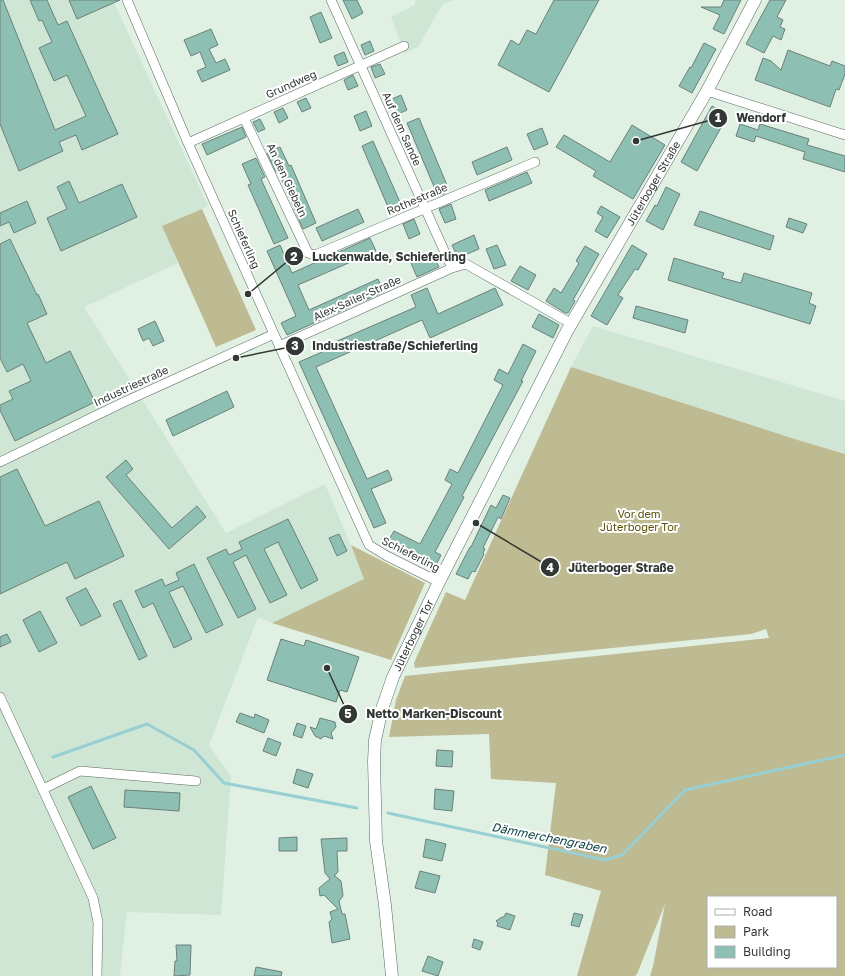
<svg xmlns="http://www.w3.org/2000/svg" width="845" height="976" font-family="'Golos Text',sans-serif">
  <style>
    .built { fill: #d0e6d5 }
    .green { fill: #beba92; fill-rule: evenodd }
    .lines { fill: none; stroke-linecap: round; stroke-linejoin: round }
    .stream { stroke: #98cfd2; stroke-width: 3 }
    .building { fill: #8dc0b2; stroke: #6c807a }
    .minor-casing { stroke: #5b695e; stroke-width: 10 }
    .major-casing { stroke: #5b695e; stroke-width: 13 }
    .minor { stroke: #fff; stroke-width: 9 }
    .major { stroke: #fff; stroke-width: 12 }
    .labels { text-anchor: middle; stroke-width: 4; stroke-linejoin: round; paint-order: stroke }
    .street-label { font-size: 11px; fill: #323833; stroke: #fff }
    .park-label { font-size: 11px; fill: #595209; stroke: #fff }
    .water-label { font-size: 12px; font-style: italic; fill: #0e4144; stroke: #fff }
    .leader { fill: none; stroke: #323833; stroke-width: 1.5 }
    .callout-dot { fill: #323833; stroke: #fff; stroke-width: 1.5 }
    .mark-label { font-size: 12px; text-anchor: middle; font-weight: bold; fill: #fff }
    .callout-label { font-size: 12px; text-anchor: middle; font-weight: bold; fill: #323833; stroke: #fff; stroke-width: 4; stroke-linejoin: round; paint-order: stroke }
  </style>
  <rect width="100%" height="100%" fill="#e0f0e3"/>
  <path class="built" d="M0,0h113l95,206 -45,20 2,1 13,36 -94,44 142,226 99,-49 40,95 -93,44 -14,-6 -49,128 22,32 -10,138 -94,-3 -7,64h-120z
    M415,0h38l-11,5 -24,42 -13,6 -14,-36 24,-12z
    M593,326l252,75v53l-44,-13 -230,-74z"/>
  <path class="green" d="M202,209l54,121 -40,17 -54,-121z
    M571,367l230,74 44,13v522h-195l3,-10 12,-62 -28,70 -2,2h-58l24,-85 -56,-16 11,-92 -65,-4 -2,-45 -100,3 7,-37 9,-24 364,-38 -3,-9 -15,5 -336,34 -1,-5 32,-71 19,8zM708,897h128v70h-128z
    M351,545l74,38 -34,77 -119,-37 92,-44z"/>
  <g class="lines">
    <path class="stream" d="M53,757l94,-33 47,26 30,33 133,25
      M388,813l217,47 17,-5 63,-65 160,-35"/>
  </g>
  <path class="building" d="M0,0h3l52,130 31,-14 -19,-41 -13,6 -15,-33 13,-6 -10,-22 -3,1 -9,-21h17l11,25 9,-4 51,113 -36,16 -6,-15 -17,7 4,9 -44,20 -19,-47z
    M69,0h51l-43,19z
    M343,0h14l6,13 -11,6z
    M554,0h45l-50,92 -51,-27 13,-25 8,5 8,-15 9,4z
    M724,0h17l-17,34 -11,-5 7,-14 -19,-8h20z
    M770,0h16l-9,17 6,3 -3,7 5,2 -4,11 -8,-4 -9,17 -18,-9z
    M321,12l11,26 -12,5 -10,-26z
    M211,29l7,16 -9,4 7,14 9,-4 5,11 -28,12 -5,-11 9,-4 -6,-15 -9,4 -7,-16z
    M370,41l4,10 -9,4 -4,-10z
    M704,43l12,6 -24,44 -13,-7 11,-19 1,1z
    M788,50l42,16 2,-5 13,5v8l-6,16 -3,-1 -6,18 -75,-27 8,-22 8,3 10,9z
    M344,52l4,10 -10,4 -4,-10z
    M380,64l5,10 -10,4 -4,-11z
    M353,75l5,11 -10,4 -4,-10z
    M401,95l6,15 -11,5 -6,-15z
    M306,98l5,10 -9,4 -5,-10z
    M712,106l16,9 -31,56 -16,-9z
    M283,108l5,10 -9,5 -5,-11z
    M366,111l6,15 -12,5 -6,-15z
    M419,118l30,72 -4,1 1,2 -8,3 -31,-73z
    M260,119l5,10 -7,3 -5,-10z
    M740,124l18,6 2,-6 49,15 -2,6 38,11v16l-42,-13 2,-7 -49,-16 -2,6 -18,-6z
    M632,125l33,20 -32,54 -40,-23 3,-5 -40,-24 8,-12 46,27z
    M242,127l4,10 -39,18 -5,-11z
    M542,128l6,16 -14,6 -7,-16z
    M373,141l30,68 -12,5 -29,-68z
    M280,147l9,19 2,-1 25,58 -13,6 -25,-58 -2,1 -9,-19z
    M507,147l5,13 -35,15 -5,-13z
    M256,158l9,19 -4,2 27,59 -14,6 -26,-59 3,-1 -9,-20z
    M527,172l5,11 -43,18 -4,-11z
    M69,181l10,22 43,-19 15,33 -76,34 -14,-33 20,-9 -10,-22z
    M666,187l14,7 -17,36 -17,-9 9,-16 2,1z
    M27,201l9,22 -22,10 -5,-11 -9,4v-13z
    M451,204l5,15 -11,4 -6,-14z
    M601,206l19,11 -13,21 -12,-7 8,-14 -6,-4z
    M358,209l6,13 -42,19 -6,-13z
    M700,211l74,25 -4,14 -76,-25z
    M789,218l18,6 -4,9 -17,-6z
    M414,219l6,15 -11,5 -6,-15z
    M474,235l5,14 -21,9 -6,-13z
    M370,238l6,13 -78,34 11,25 69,-31 6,13 -97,43 -6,-12 15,-7 -29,-65 13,-6 12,28z
    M10,239l27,56 1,-1 9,20 -20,9 19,40 24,-12 25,51 -80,39 -15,-31v-5l13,-6 -4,-8 22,-10 -8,-17 -16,8 -7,-14v-114z
    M497,245l9,20 -12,4 -8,-20z
    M632,245l15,9 -9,16 -3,-1 -17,26 5,3 -16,27 -16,-9z
    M585,246l14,8 -26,46 2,1 -7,12h-3l-19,-12 8,-13 7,5 18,-30 -3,-2z
    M433,254l6,13 -22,10 -6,-14z
    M674,258l50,15 -2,5 19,5 3,-10 68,20 -3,10 7,3 -6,18 -142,-44z
    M520,266l16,9 -8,15 -17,-9z
    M427,288l11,26 57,-26 8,17 -73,33 -8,-18 -106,47 51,112 21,-9 4,10 -21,9 15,34 -12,5 -75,-166 23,-10 -1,-4 95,-41 -5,-12z
    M636,306l52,14 -3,13 -52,-15z
    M539,314l20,11 -6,13 -21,-11z
    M155,321l9,20 -11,5 -4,-8 -6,3 -5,-12z
    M523,344l13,7 -15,30h2l-50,94 -11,21 2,1 -29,55 6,3 -6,12 -48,-24 7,-12 26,13 32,-60 -7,-4 5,-11 8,4 45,-88 -9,-5 5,-11 9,5z
    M227,391l7,16 -61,29 -7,-16z
    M126,460l7,9 -7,6 46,53 25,-22 9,11 -37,32 -63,-72z
    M17,469l28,57 54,-25 25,55 -49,23 -8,-17 -67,32v-117z
    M503,495l7,3 -9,21 -3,-2 -15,31 2,1 -2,4 1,1 -9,18 -3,-1 -4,8 -12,-5 14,-27h1l20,-42 5,3z
    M288,519l30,61 -17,9 -23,-47 -14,7 23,46 -17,8 -24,-48 -13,7 23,47 -18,9 -31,-60 19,-9 3,6 13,-6 -3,-7z
    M339,534l8,17 -10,5 -8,-18z
    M194,564l29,61 -17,8 -23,-47 -14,6 23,47 -18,9 -21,-45 -10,5 -8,-17 27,-12 3,7 14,-6 -3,-7z
    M86,588l15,28 -20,10 -15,-28z
    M121,600l26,56 -8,4 -26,-56z
    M40,611l17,32 -18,9 -16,-32z
    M7,634l4,8 -11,5v-10z
    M281,639l23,7 2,-6 53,17 -12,35 -7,-2 -4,12 -69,-22z
    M240,713l14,5 1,-4 14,6 -5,13 -28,-11z
    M320,718l15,4 1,5 -5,6 2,6 -9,-3 -3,3 -6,-3 -5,-9 6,2z
    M297,723l9,3 -4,12 -9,-3z
    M268,738l13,5 -5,13 -13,-5z
    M437,750l16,1 -1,16 -16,-1z
    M297,769l16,5 -5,14 -15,-5z
    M91,786l25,52 -23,11 -25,-52z
    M435,789l19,2 -2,20 -18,-2z
    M125,790l55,3 -1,18 -55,-4z
    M297,837v14h-18v-13z
    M347,838v13h-10l1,21 -4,4h1l6,5 2,15 -4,5 3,13h3l5,25 -18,4 -3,-21 3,-3 -2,-7 8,-3 -14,-14 -4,1 -1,-8 11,-9 -5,-6 -4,-34z
    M426,839l20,5 -4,17 -19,-4z
    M420,871l20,5 -5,17 -20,-5z
    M506,913l9,3 -5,14 -13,-4 1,-3 -2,-2 6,-4h2z
    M574,913l9,2 -4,12 -8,-2z
    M474,939l9,3 -3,8 -8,-3z
    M176,945h15l-1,30 -16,1 1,-15h2z
    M428,956l15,6 -5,14 -16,-5z
    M256,967l26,5 -1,4h-27z"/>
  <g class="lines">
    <g class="minor-casing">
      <path id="minor" d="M127,0l61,143 181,402 18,11 52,26
        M331,0l121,268
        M707,91l138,44
        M244,118l64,135 7,2 220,-93
        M188,143l216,-97
        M279,346l173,-78 14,-4 106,60
        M0,462l124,-60 150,-68
        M0,697l93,201 5,24 -1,54
        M43,789l37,-18 116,10"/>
    </g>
    <g class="major-casing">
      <g id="major">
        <path id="s1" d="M392,976l-7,-71 -9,-64 -2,-80 1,-21 7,-31 11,-32 46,-95 128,-251 140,-240 48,-91"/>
      </g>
    </g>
    <use href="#minor" class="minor"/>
    <use href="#major" class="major"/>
  </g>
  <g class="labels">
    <g class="street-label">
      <text transform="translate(291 84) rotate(-24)" y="4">Grundweg</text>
      <text transform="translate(402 129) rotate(66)" y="4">Auf dem Sande</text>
      <text transform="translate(287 180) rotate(65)" y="4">An den Giebeln</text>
      <text dy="4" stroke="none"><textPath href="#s1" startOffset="861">Jüterboger Straße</textPath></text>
      <text transform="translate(417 199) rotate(-23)" y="4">Rothestraße</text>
      <text transform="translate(244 239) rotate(66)" y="4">Schieferling</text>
      <text transform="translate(357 298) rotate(-24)" y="4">Alex-Sailer-Straße</text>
      <text transform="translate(131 386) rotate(-25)" y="4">Industriestraße</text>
      <text transform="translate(411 554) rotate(27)" y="4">Schieferling</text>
      <text dy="4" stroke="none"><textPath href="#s1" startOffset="349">Jüterboger Tor</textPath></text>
    </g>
    <g class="park-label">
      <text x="639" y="518">Vor dem<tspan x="639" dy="13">Jüterboger Tor</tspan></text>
    </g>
    <g class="water-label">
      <text transform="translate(549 838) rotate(11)" y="4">Dämmerchengraben</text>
    </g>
  </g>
  <path class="leader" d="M636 141L718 118M248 294L294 256M236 358L295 346M476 523L550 567M327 668L348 714"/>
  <g class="callout-dot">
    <circle cx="636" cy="141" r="4"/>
    <circle cx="248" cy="294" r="4"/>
    <circle cx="236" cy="358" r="4"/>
    <circle cx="476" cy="523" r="4"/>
    <circle cx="327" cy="668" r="4"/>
    <circle cx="718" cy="118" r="10"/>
    <circle cx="294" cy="256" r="10"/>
    <circle cx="295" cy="346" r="10"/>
    <circle cx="550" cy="567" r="10"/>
    <circle cx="348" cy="714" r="10"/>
  </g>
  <g class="mark-label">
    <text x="718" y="122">1</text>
    <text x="294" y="261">2</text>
    <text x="295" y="350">3</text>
    <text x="550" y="572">4</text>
    <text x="348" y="718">5</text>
  </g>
  <g class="callout-label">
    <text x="761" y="122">Wendorf</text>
    <text x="389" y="261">Luckenwalde, Schieferling</text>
    <text x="395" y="350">Industriestraße/Schieferling</text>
    <text x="621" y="572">Jüterboger Straße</text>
    <text x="434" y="718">Netto Marken-Discount</text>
  </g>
  <rect x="707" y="896" width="130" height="72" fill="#ffffff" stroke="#adafad"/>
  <rect x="715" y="909" width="20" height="6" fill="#ffffff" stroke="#adafad"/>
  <text x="743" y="916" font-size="12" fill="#323833">Road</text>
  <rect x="715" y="926" width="20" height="12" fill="#beba92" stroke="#adafad"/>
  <text x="743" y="936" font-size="12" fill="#323833">Park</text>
  <rect x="715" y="946" width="20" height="12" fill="#8dc0b2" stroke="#adafad"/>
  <text x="743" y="956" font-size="12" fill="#323833">Building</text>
</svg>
